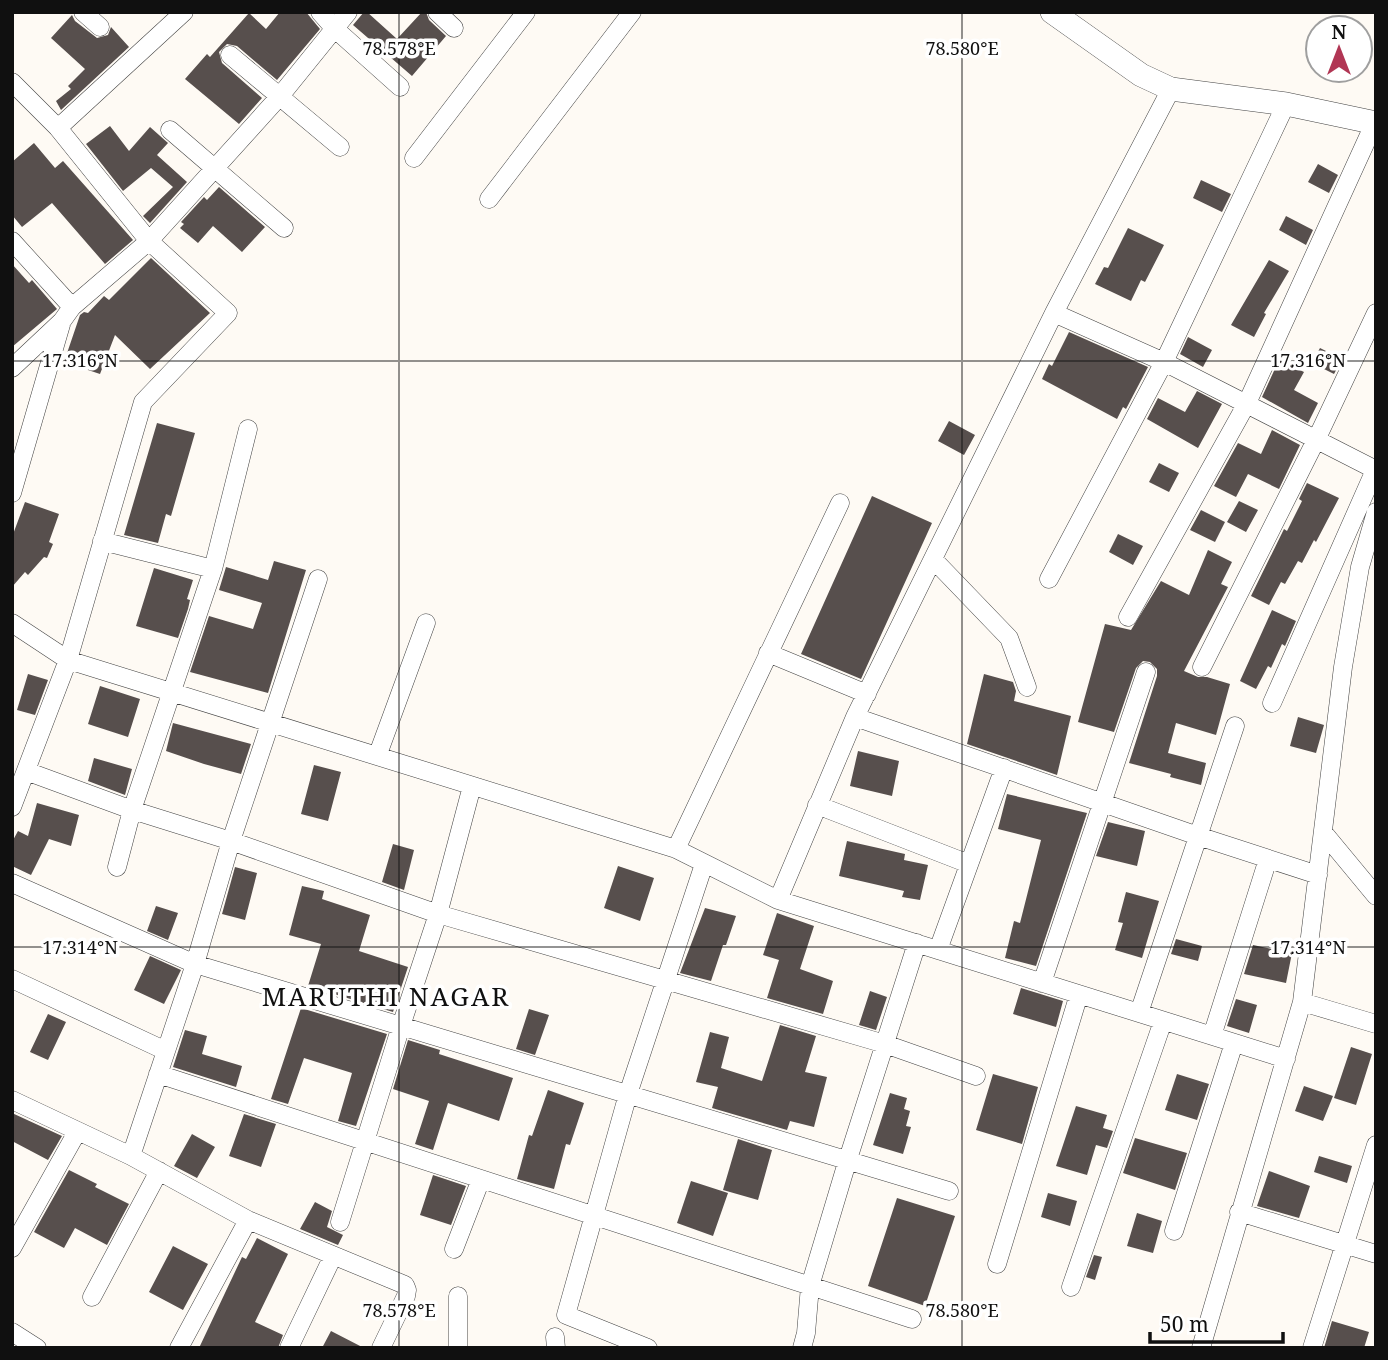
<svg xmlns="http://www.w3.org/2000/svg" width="1388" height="1360" font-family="'Noto Serif',serif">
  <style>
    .building { fill: #574f4d }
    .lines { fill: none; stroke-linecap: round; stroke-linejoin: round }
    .minor-casing { stroke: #434343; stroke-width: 19 }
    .tertiary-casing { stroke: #434343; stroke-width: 24 }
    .minor { stroke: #fff; stroke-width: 18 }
    .tertiary { stroke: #fff; stroke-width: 23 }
    .ticks { fill: none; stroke: #101010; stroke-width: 2; stroke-opacity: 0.45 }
    .labels { text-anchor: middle; stroke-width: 7; stroke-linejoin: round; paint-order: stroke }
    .neighbourhood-label { font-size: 26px; letter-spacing: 2px; fill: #101010; stroke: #fff }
    .ticks-label { font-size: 18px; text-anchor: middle; fill: #101010; stroke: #fff; stroke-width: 7; stroke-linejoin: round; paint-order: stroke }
  </style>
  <rect width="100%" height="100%" fill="#fefaf4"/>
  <path class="building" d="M280,12h26l14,17 -43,51 -40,-34 -10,-2 -8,8 3,11 40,35 -23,26 -54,-45 22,-25 3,3 39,-44 17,16z
    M364,12h3l30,27 25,-27h4l3,8 17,16 -34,40 -59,-51z
    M72,15l3,6 22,17 11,-3 3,-8 18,20 -68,63 -5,-9 15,-12 -3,-3 17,-17 -34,-31z
    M110,126l19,25 21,-24 18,16 -11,12 30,27 -37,41 -7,-7 30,-29 -22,-19 -28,23 -37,-47z
    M34,143l21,25 8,-7 70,79 -28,24 -53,-61 -30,24 -10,-12v-53z
    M1318,164l20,11 -9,18 -21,-11z
    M1201,180l30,14 -9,18 -29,-14z
    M219,187l46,40 -23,25 -29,-26 -15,17 -18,-15 4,-4 -3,-2 23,-25 3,3z
    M1286,216l27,14 -7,15 -27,-15z
    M1128,228l36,17 -19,37 -4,-2 -10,21 -36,-17 9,-17 4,1z
    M151,258l59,55 -60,56 -35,-34 -15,39 -36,-12 16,-47 4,-3 4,1 16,-17 5,4z
    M1269,260l20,11 -25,42 2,1 -12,23 -23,-12z
    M12,264l17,19 3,-3 25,29 -45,38z
    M1069,332l79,35 -22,42 -3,-2 -6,12 -75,-40 7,-15 3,2z
    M1188,337l24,13 -9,17 -23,-13z
    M1320,348l22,11 -8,15 -22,-11z
    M1279,360l25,12 -10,18 24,13 -10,20 -46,-26z
    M1197,391l25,13 -24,44 -51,-29 11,-21 27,14z
    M949,421l26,14 -11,20 -26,-14z
    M157,423l38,10 -24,83 -5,-2 -8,29 -34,-8z
    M1272,430l28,15 -21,44 -31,-15 -12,23 -22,-11 24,-43 23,11z
    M1159,463l20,10 -10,19 -20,-10z
    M1307,483l32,15 -23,44 -2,-2 -12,23 -4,-2 -13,23 -4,-2 -12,23 -18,-9 33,-67 3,2 15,-30 -3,-2z
    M872,496l60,27 -71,156 -60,-25z
    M1239,501l19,9 -12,22 -19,-10z
    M25,502l34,12 -10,28 4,2 -6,14 -3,-1 -16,18 -3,-3 -13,15v-50z
    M1201,510l24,12 -10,20 -25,-12z
    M1118,534l25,12 -10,19 -24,-13z
    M1208,550l24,12 -11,22 7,3 -44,84 14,6h9l23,7 -14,51 -40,-12 -8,30 38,10 -5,22 -31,-8 1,-3 -42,-11 28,-87v-7l-7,-7 -7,-1 -7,7 -22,64 -36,-10 27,-98 26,6 30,-49 28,14z
    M274,561l32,9 -38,123 -78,-21 19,-56 44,13 9,-26 -43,-13 7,-23 42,13z
    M154,568l39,12 -6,19 3,1 -2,9 -10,29 -42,-12z
    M1272,610l24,11 -11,25 -3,-2 -11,24 -3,-2 -12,23 -16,-8z
    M28,674l20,6 -13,35 -18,-5z
    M984,674l29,8 3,9 -2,10 57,15 -14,59 -90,-31z
    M100,686l40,13 -12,38 -40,-13z
    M1298,717l26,8 -8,28 -26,-7z
    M173,723l78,21 -10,30 -37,-10 -38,-13z
    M858,751l41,10 -7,35 -42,-10z
    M94,758l38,11 -7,26 -37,-14z
    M314,765l27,7 -13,49 -27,-7z
    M1007,794l80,19 -51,153 -31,-8 9,-37 6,2 21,-83 -43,-11z
    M37,803l42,12 -8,31 -22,-7 -18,36 -19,-9v-24l6,-11 10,5z
    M1108,822l37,9 -8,35 -41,-10z
    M847,841l58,13 -1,6 24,5 -8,35 -18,-3 2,-6 -65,-15z
    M393,844l21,6 -10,40 -22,-8z
    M618,866l36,12 -14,43 -36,-13z
    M235,867l22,6 -12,47 -23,-6z
    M302,886l22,5 -2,8 48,16 -11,36 49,16 -15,45 -85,-26 13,-42 -32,-9z
    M1126,892l33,9 -17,57 -27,-8 8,-27 -5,-1z
    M156,906l22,7 -10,27 -21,-9z
    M705,908l31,8 -10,29h-3l-12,36 -31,-8z
    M777,913l37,13 -14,43 33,12 -10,33 -56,-16 12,-38 -16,-5z
    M1176,939l26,7 -4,15 -27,-7z
    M1253,945l39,8 -6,30 -42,-9z
    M150,956l31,14 -17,34 -30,-14z
    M1021,988l42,13 -7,26 -43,-13z
    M870,991l17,6 -11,33 -17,-5z
    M1236,999l21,6 -8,28 -22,-7z
    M301,1008l86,26 -31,92 -18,-5 14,-48 -48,-15 -16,46 -17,-5z
    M529,1009l20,6 -14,40 -19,-6z
    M48,1014l18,8 -18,38 -18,-8z
    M780,1025l36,11 -11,36 22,5 -13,50 -24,-6 -3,9 -75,-22 6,-21 -22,-5 14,-50 19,5 -8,31 41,13z
    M185,1030l22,6 -5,18 40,12 -6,21 -63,-20z
    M408,1040l32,10 -1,4 74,24 -14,43 -51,-18 -15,47 -18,-6 14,-43 -36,-12z
    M1351,1047l21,7 -16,51 -22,-7z
    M993,1074l45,13 -16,57 -46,-14z
    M1177,1074l32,10 -12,36 -32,-10z
    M1304,1086l29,10 -10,25 -28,-10z
    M548,1090l36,13 -14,42 -4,-1 -12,45 -37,-10 12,-44 3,1z
    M890,1093l17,5 -3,11 6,2 -4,15 5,1 -8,27 -30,-9z
    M1076,1106l31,9 -4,13 10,3 -6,17 -11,-3 -9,30 -31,-9z
    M12,1113l50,23 -14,24 -36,-19z
    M244,1114l32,10 -15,43 -32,-11z
    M192,1134l23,13 -18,31 -23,-12z
    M1135,1138l52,15 -12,37 -52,-17z
    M738,1139l34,11 -14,50 -35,-10z
    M1319,1156l33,10 -5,17 -33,-11z
    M69,1170l28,14 -2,3 34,17 -22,41 -32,-17 -11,20 -30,-16z
    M1269,1171l41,15 -11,32 -42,-12z
    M433,1175l33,11 -15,39 -31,-10z
    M691,1181l37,12 -15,43 -36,-13z
    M1048,1193l29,8 -7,25 -29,-9z
    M897,1198l58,18 -30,90 -57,-20z
    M315,1202l17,9 -5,16 16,8 -5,10 -38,-16z
    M1137,1213l25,8 -9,32 -26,-7z
    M257,1238l31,16 -33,68 28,13 -5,13h-79l43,-91 4,2z
    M173,1246l35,18 -25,46 -34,-18z
    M1094,1255l8,2 -7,23 -9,-3z
    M1332,1321l37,11 -5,16h-40z
    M331,1331l33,17h-42z"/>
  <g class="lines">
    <g class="minor-casing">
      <path id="minor" d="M83,12l17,15
        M320,12l14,16 66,59
        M437,12l17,16
        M230,55l110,92
        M12,82l46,46 91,113 79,72 -85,89 -75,258 -56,147
        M58,128l126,-116
        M170,130l114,98
        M414,158l112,-146
        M489,199l143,-187
        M12,241l60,66
        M1054,313l110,49 212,108
        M12,368l50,-47 10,-14 77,-66 131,-145 68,-84
        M12,493l50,-172
        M102,541l111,28
        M933,559l76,79 18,49
        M1049,579l115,-217 122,-258
        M1128,617l119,-214 128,-281
        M12,623l56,37 608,189 102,51 508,159
        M768,653l99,41
        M1202,667l115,-229 59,-125
        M1272,703l103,-233
        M855,717l343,119 120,39
        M378,754l48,-131
        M26,771l106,39 99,31 207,73 447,130 91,32
        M817,805l152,59
        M1323,832l53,64
        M676,849l164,-346
        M117,867l15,-57 81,-241 35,-140
        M12,883l183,81 754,227
        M778,900l77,-183 199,-404 117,-224
        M938,950l66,-182
        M12,979l154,72
        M1042,983l104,-311
        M1302,1002l74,22
        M1139,1013l96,-287
        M1212,1036l56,-177
        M158,1074l754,245
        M12,1100l119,56 117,64 157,65 2,5 -1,6 -25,52
        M131,1156l64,-192 36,-123 87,-262
        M1239,1212l137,42
        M340,1222l61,-196 37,-112 34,-128
        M1174,1231l60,-188
        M12,1248l65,-116
        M454,1249l27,-70
        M997,1264l82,-270
        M1071,1287l92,-266
        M458,1296v52
        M92,1297l67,-126
        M12,1332l25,16
        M555,1337l1,11
        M179,1348l69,-128
        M289,1348l44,-92
        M648,1348l-82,-33 62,-221 76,-230
        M802,1348l4,-15 4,-47 38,-127 69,-216
        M1201,1348l101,-346 41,-335 17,-100 16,-55
        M1312,1348l64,-203"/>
    </g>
    <g class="tertiary-casing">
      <path id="tertiary" d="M1052,12l89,63 30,14 115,15 90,19"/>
    </g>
    <use href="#minor" class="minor"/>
    <use href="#tertiary" class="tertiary"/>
  </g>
  <path class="ticks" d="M399,12v1336M962,12v1336M12,361h1364M12,947h1364"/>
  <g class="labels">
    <g class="neighbourhood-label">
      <text x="386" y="1006">MARUTHI NAGAR</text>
    </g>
  </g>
  <g class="ticks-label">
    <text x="399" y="55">78.578°E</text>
    <text x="962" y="55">78.580°E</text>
    <text x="80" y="367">17.316°N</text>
    <text x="1308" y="367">17.316°N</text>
    <text x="80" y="954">17.314°N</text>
    <text x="1308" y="954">17.314°N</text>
    <text x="399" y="1317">78.578°E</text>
    <text x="962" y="1317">78.580°E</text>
  </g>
  <rect width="1388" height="1360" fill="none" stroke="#101010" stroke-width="28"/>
  <g transform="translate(1339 49)"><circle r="33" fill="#ffffff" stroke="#9f9f9f" stroke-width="2"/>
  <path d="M0-5L12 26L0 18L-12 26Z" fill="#b13654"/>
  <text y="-10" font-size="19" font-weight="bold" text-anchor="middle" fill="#101010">N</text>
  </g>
  <path d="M1150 1332v10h133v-10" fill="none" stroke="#101010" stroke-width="3.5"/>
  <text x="1160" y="1332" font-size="21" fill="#101010" stroke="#ffffff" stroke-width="5" paint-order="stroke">50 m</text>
</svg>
